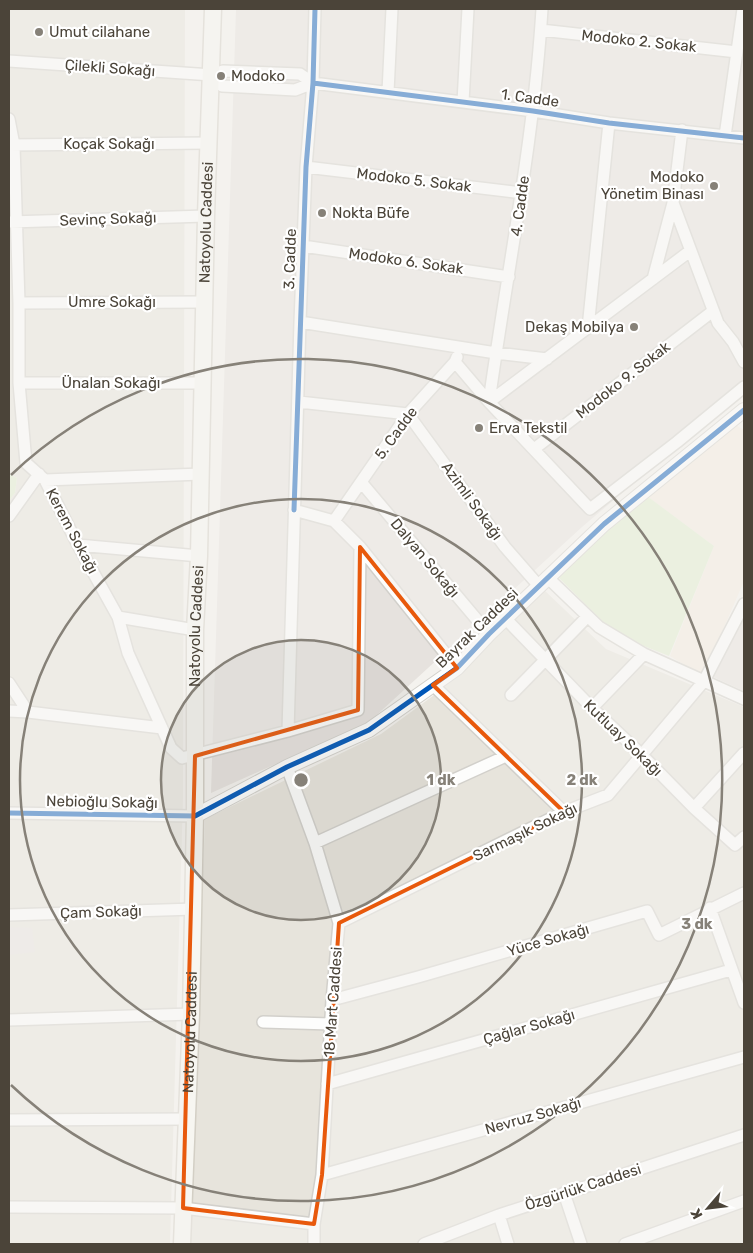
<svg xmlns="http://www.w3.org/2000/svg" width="753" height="1253" font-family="Rubik,sans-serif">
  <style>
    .residential { fill: #e7e4dc }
    .commercial { fill: #f3ebdf }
    .industrial { fill: #e6e2de }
    .green { fill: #e1eecf }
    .parking { fill: #e6e3df }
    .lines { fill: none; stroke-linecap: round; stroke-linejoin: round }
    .minor-casing { stroke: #d2d0cb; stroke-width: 14 }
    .tertiary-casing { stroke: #d2d0cb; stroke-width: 16 }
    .secondary-casing { stroke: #d3cfc5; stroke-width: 19 }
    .minor { stroke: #fdfdfc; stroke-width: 11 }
    .tertiary { stroke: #fdfdfc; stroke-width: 14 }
    .secondary { stroke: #f7f6f1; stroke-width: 16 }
    .cycleway-casing { stroke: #fff; stroke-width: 8 }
    .cycleway { stroke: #0057b8; stroke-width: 5 }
    .marked { fill: none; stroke: #e8590c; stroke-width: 4; stroke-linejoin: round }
    .ring { fill: none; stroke: #868178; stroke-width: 2.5 }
    .poi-dot { fill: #868178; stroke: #fff; stroke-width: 2 }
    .labels { text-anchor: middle; stroke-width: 4.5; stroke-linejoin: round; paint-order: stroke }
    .poi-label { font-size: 15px; fill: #4b4439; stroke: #fff; text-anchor: start }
    .street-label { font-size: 15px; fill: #4b4439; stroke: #fff }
    .centre { fill: #868178; stroke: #fff; stroke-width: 2.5 }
    .ring-label { font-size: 15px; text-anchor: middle; font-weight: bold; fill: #868178; stroke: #fff; stroke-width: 4.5; stroke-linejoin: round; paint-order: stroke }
  </style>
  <rect width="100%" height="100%" fill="#f4f2ee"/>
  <path class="residential" d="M9,9h176l-2,789 -13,446h-161v-743l6,-8 2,-15 -8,-4z
    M543,589l63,60 138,58v537h-555l16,-425 176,-85 60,-44z"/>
  <path class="commercial" d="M730,422l14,8v151l-41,95 -33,-20 44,-110 -67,-50z"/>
  <path class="industrial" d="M236,9h508v381l-162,137 -213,195 -158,71z
    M744,605v86l-33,-15z"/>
  <path class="green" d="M9,474l8,4 -2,15 -6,8z
    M647,496l67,50 -45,110 -53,-21 -62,-62z"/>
  <path class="parking" d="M9,927l23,1 3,24 -26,3z"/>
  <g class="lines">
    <g class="minor-casing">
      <path id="minor" d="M541,30l196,22
        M9,61l203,14 11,-4 77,3 13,9 220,28 76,12 135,15
        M212,75l10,11 73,4 18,-7
        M388,92l4,-83
        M463,102l5,-93
        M9,119l5,26 5,158v80l7,80 19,17 33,65 40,72 77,13
        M682,130l-9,73 45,120 15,19 11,20
        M725,136l18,-127
        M9,145l200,-2
        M306,167l216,26
        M10,222l196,-6
        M303,246l206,31
        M653,279l20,-76
        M19,303l185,-1
        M300,322l196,31 51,6
        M588,328l21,-205
        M455,362l34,40 101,107 87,-67 67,-55
        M19,383h184
        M299,402l109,12 97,133 34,39
        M489,402c18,-131 45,-261 53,-393
        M489,402l201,-151
        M534,449l179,-138
        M45,480l156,-6
        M361,482l128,152
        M294,510l40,11 26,26 -2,163 -70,21 12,-409 6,-155 7,-84 2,-74
        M9,516l30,-42
        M334,521l74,-107 47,-52 2,-5
        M78,545l121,11
        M360,547l97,121
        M547,577l52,50 45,27 100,45
        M118,617l10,36 43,95 11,10 106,-27
        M505,618l87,90 50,47 52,53 41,37 9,-8
        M9,683l19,29 134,16
        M433,685l131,127
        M511,695l76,-78
        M592,708l52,-54
        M9,711l19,1
        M287,767l28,76 24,80 -7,77 -10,175 -8,49v20
        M694,808l50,-55
        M9,813l186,3
        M315,843l191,-87
        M710,908l34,95
        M9,915l185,-6
        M339,923l225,-111 44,-17 96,-114 40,-77
        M332,1000l86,-23 229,-66 12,24 85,-42
        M9,1020l182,-6
        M263,1022l68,2
        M327,1084l404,-114
        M9,1120l178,-1
        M322,1175l422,-118
        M564,1193l17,51
        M9,1207l174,1 131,16
        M499,1215l9,29
        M424,1244l75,-29 245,-80
        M625,1244l119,-43"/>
    </g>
    <g class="tertiary-casing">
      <path id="tertiary" d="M195,816l92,-49 82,-37 88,-62 32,-34 115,-110 140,-114"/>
    </g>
    <g class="secondary-casing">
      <g id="secondary">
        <path id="s1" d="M182,1244l9,-230 4,-198v-186l4,-74 7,-340 7,-207"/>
      </g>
    </g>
    <use href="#minor" class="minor"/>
    <use href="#tertiary" class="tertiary"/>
    <use href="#secondary" class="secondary"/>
    <g class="cycleway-casing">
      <path id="cycleway" d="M313,83l220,28 76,12 135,15
        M294,510l12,-343 7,-84 2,-74
        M9,813l186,3 92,-49 82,-37 88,-62 32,-34 115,-110 140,-114"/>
    </g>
    <use href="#cycleway" class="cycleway"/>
  </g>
  <path d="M0 0H753V1253H0ZM360,547l97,121 -24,17 131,127 -225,111 -17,252 -8,49 -131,-16 12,-452 163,-46z" fill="#f4f2ee" fill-opacity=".55" fill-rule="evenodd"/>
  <path class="marked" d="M360,547l97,121 -24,17 131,127 -225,111 -17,252 -8,49 -131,-16 12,-452 163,-46z"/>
  <circle cx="301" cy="780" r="140" fill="#868178" fill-opacity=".12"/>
  <g class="ring">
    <circle cx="301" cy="780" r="140"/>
    <circle cx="301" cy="780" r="281"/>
    <path d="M11 475A421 421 0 1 1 11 1085"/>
  </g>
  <g class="poi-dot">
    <circle cx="39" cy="32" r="5"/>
    <circle cx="221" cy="76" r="5"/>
    <circle cx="714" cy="186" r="5"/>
    <circle cx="322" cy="213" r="5"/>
    <circle cx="634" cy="327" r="5"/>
    <circle cx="479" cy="428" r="5"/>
  </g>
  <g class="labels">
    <g class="poi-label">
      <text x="49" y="37">Umut cilahane</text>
      <text x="231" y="81">Modoko</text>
      <text x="704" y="182" text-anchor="end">Modoko<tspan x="704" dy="17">Yönetim Binası</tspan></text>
      <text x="332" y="218">Nokta Büfe</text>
      <text x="624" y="332" text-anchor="end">Dekaş Mobilya</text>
      <text x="489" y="433">Erva Tekstil</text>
    </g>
    <g class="street-label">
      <text transform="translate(639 41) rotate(6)" y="5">Modoko 2. Sokak</text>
      <text transform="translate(110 68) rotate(4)" y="5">Çilekli Sokağı</text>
      <text transform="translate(530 98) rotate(8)" y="5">1. Cadde</text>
      <text x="109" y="149">Koçak Sokağı</text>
      <text transform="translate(414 180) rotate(7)" y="5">Modoko 5. Sokak</text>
      <text transform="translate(520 206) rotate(-82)" y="5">4. Cadde</text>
      <text transform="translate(108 219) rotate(-2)" y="5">Sevinç Sokağı</text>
      <text dy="5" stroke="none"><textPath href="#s1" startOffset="1022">Natoyolu Caddesi</textPath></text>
      <text transform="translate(290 259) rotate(-88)" y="5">3. Cadde</text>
      <text transform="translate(406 261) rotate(8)" y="5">Modoko 6. Sokak</text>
      <text x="112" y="307">Umre Sokağı</text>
      <text transform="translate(623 380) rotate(-38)" y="5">Modoko 9. Sokak</text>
      <text x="111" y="388">Ünalan Sokağı</text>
      <text transform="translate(396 433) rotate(-54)" y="5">5. Cadde</text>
      <text transform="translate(472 501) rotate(54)" y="5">Azimli Sokağı</text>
      <text transform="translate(72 531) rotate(62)" y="5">Kerem Sokağı</text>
      <text transform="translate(425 558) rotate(50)" y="5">Dalyan Sokağı</text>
      <text dy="5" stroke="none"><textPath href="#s1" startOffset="618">Natoyolu Caddesi</textPath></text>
      <text transform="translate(477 628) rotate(-44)" y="5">Bayrak Caddesi</text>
      <text transform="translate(623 738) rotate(44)" y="5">Kutluay Sokağı</text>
      <text transform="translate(102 802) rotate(1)" y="5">Nebioğlu Sokağı</text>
      <text transform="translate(525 832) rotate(-26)" y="5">Sarmaşık Sokağı</text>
      <text transform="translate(101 912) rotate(-2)" y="5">Çam Sokağı</text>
      <text transform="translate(548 940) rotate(-16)" y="5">Yüce Sokağı</text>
      <text transform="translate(333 1002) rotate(-86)" y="5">18 Mart Caddesi</text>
      <text transform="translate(529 1027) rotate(-16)" y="5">Çağlar Sokağı</text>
      <text dy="5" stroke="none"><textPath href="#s1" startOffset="212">Natoyolu Caddesi</textPath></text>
      <text transform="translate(533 1116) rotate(-16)" y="5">Nevruz Sokağı</text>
      <text transform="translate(583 1187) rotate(-18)" y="5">Özgürlük Caddesi</text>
    </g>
  </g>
  <circle cx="301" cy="780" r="8" class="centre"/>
  <g class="ring-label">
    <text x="441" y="785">1 dk</text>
    <text x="582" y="785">2 dk</text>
    <text x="697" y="929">3 dk</text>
  </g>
  <rect width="753" height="1253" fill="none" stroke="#4b4439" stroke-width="20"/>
  <g transform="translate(708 1208) rotate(242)" stroke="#ffffff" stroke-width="4" paint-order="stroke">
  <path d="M0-4L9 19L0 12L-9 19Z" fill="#4b4439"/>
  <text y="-8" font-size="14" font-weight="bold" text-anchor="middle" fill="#4b4439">K</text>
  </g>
</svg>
